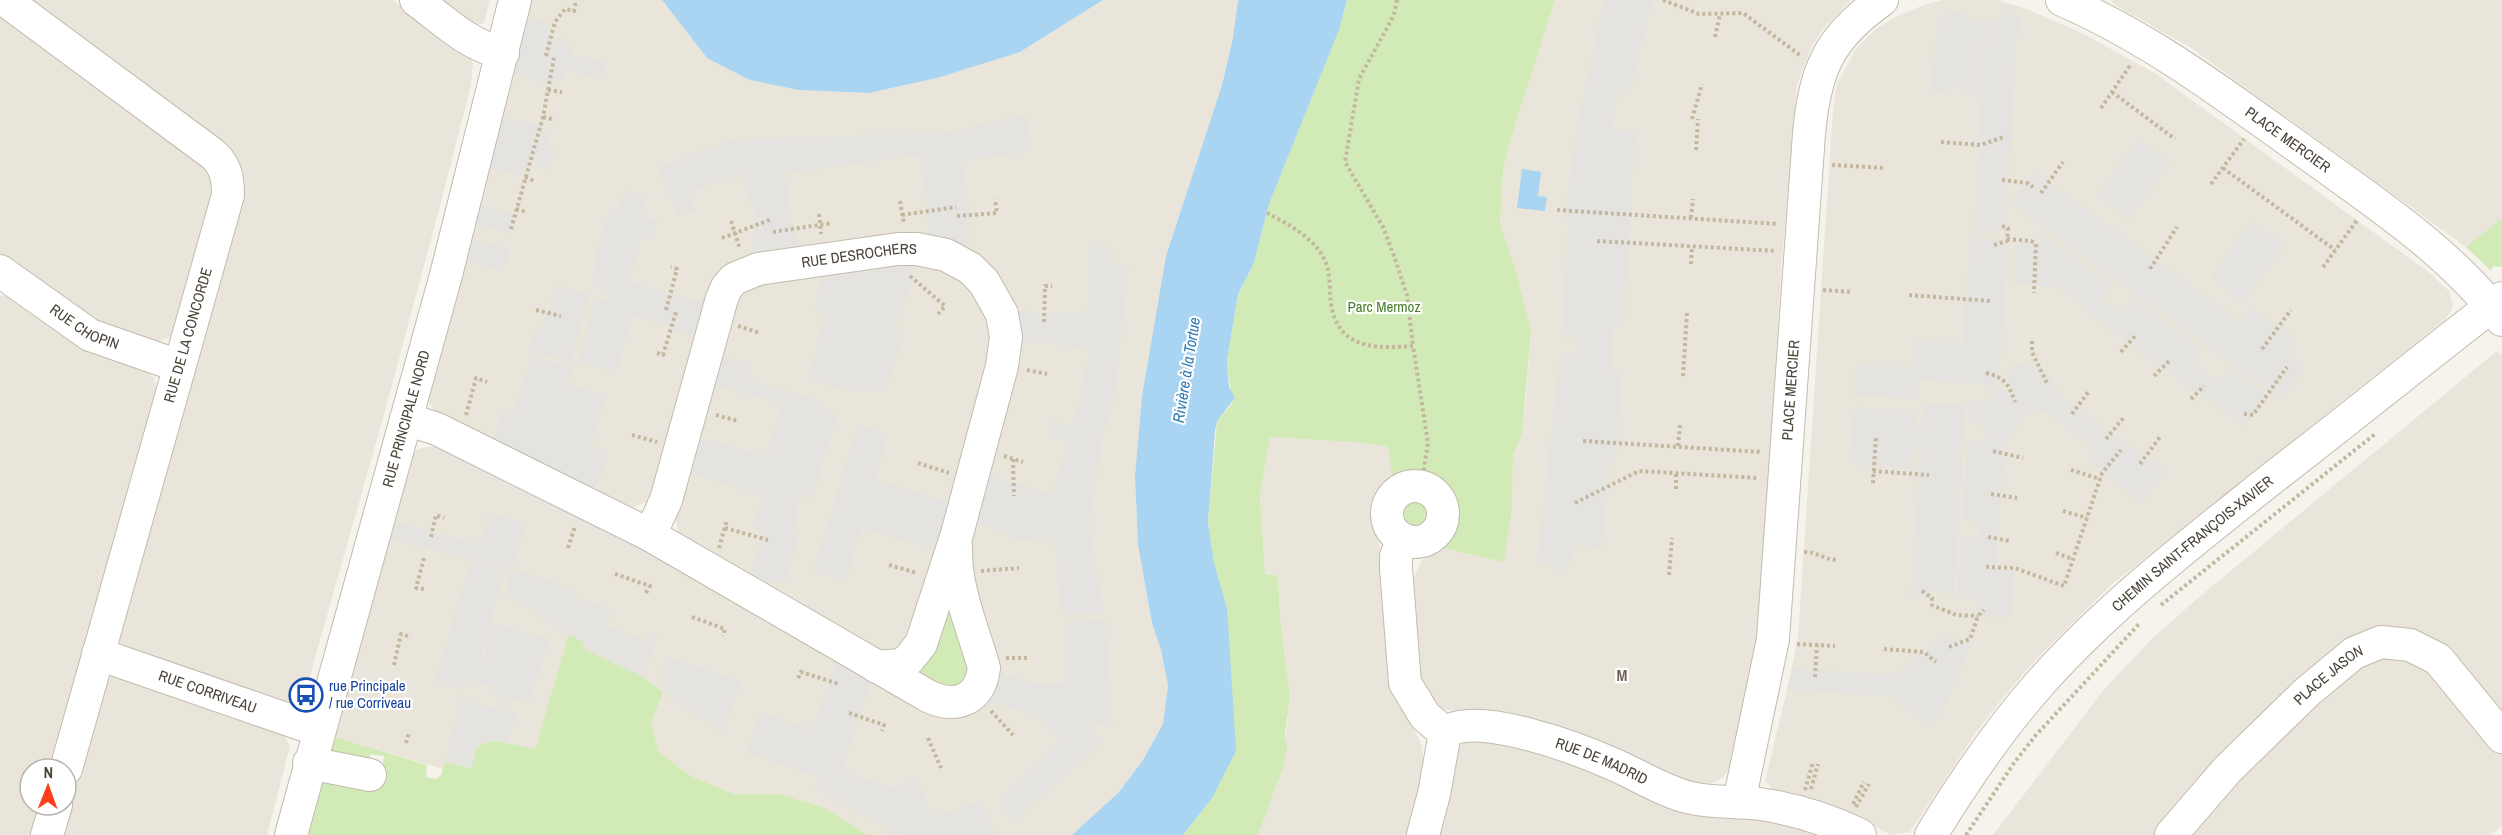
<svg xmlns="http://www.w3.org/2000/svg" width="2502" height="835" font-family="'Archivo Narrow',sans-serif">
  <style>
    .residential { fill: #eae5da }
    .green { fill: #d2eab5 }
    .parking { fill: #e5e3e0 }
    .water { fill: #a9d4f2 }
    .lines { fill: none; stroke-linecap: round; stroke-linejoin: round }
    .minor-casing { stroke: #c2bbae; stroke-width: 34 }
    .path { stroke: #c4b79f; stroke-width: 4; stroke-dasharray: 3 3; stroke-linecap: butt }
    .minor { stroke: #fff; stroke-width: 32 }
    .labels { text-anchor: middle; stroke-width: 4.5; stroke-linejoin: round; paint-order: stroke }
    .street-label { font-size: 15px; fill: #4b4439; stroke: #fff }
    .park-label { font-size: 15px; fill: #4a7f2a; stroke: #fff }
    .transit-label { font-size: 15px; fill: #164399; stroke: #fff; text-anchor: start }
    .water-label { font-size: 16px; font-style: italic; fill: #2e7ab2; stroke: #fff }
    .neighbourhood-label { font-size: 16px; font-weight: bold; fill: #6e6250; stroke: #fff }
  </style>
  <rect width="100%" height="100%" fill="#f6f3ec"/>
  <path class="residential" d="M24,0h368l77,56 4,7 -2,22 -31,121 -55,205 -82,289 -10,8 -167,-58 -10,-14 123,-437z
    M440,0h50l-6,23 -8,2z
    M529,0h133l45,58 92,32 70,3 68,-15 83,-26 83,-52h135l-5,38 -11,47 -56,171 -24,140 -7,80 3,69 14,78 9,27 7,35 -5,39 -20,36 -24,32 -47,43h-204l-43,-27 -45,-14h-46l-45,-19 -30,-23 -8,-29 -82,-88 -34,114 -40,-9 -50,22 -2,7 -111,-33 78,-277 7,-9 8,-3 13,-1 134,62 353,200 51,-101 -5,-52 1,-19 43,-175 -46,-108 -218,5 -96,234 -9,10 -12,5h-10l-176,-88 -13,-8 -6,-8 -2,-7 87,-321z
    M1555,0h296l-28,29 -12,19 -14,37 -15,173 -23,367 -6,40 -25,106 -6,7 -17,8 -20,-4 -70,-34 -116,-36 -16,-2h-35l-12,-5 -19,-24 -7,-89 4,-16 8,-15 15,-14 67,15 8,-52 1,-55 9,-20 4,-34 5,-69 -15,-61 -16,-47 3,-53 5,-23z
    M1942,0h55l30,9 53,23 76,42 275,200 18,17 4,16 -7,12 -335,266 -73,72 -33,38 -28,36 -67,101 -19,3 -31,-16 -88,-28 -1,-4 -6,-6 20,-82 13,-62 35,-527 4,-26 19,-35 19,-19 20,-13 31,-13z
    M2111,0h391v218l-36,29 -275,-199 -76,-43z
    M0,12l212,158 4,22 -40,139 -7,6 -10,4 -8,1 -73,-28 -78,-59z
    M908,262l22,1 37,18 21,30 4,43 -81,284 -17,14 -10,2 -205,-119 -4,-18 61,-219 21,-17z
    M3,295l13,4 128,71 10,8 3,11 -103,380h-24v36h14l-13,30h-31v-539z
    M2497,351l5,5v361l-94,-86 -232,177 -20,27h-163l112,-147 49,-51 45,-40z
    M1270,437l97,6 21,4 5,34 -9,7 -7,12 -1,15 18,179 27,49 3,17 -2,23 -15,52h-149l25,-67 7,-71 -10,-80 -2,-41 -13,-2 -5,-78z
    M2396,654l35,14 71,87v71l-11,9h-306l43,-51 130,-119z
    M121,675l163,60 6,11 -23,89h-207l40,-146 12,-13z
    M1483,739l55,14 286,82h-386l20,-86 5,-6 8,-3z"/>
  <path class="green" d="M1347,0h208l-47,148 -5,23 -3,53 16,47 15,61 -9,103 -9,20 -1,55 -8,52 -67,-15c40,-36 4,-87 -44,-66l-5,-34 -21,-4 -97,-6 -10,59 5,78 13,2 2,41 10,80 -5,38 2,12 -4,21 -25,67h-75l29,-37 2,-235 -6,-41 9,-101 15,-17 -5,-44 11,-66 16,-31 15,-59 70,-174z
    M2502,218v49l-9,-1 -2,5 -25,-24z
    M1402 514a13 13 0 1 1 26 0a13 13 0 1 1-26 0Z
    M950,603l21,75 -19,15 -36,-18z
    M569,634l15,9 -1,5 60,29 20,15 -12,31 8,29 30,23 45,19h46l45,14 43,27h-563l16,-60 61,-3 2,-16 -14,-2 -2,13 -42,-8 6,-23 95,29 -1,12 10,2 5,-4 4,-13 26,6 6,-22 18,-6 40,9z"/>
  <path class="parking" d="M1604,0h49l-22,89 -12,-2 -7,41 23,4 -11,195h-11l-3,45 11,2 -5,85 -6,2 -9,87 -24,-2 -12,26 -28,-9 23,-209h16l1,-16 -15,-1 6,-114 -4,-2 12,-91z
    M1952,12h7l24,11 -2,77 -25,-15 -25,10 6,-75z
    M2005,14l16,3 -5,25 -10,189 -14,-1 -18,5 12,-212z
    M526,17l25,7 -2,12 18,4 -1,4 7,1 -3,10 36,7 -4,17 -37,-9 -1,10 -7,-1 -2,7 -41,-11z
    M1025,114l7,37 -70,10 9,54 -2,38 -41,-16 -2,-40 -6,-42 -135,18 6,45 8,34 -48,6 4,-46 -15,-39 -51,19 7,19 -19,5 -18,-48 74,-29 213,-6z
    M502,117l38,9 11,9 -5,11 10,4 -6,20 -10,-3 -1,-5 -11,-2 -5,16 -35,-9z
    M2138,139l33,22 -42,58 -33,-23z
    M2034,171l206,150 11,-14 45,32 -10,14 20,14 -25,32 -270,-195z
    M624,190l21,5 -4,21 17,5 -5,18 -11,-2 -13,45 80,22 -9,34 -35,-11v-3l-32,-9 -16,54 -7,2 -31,-8 16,-66 12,4 2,-5 -4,-6 -12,-4 3,-33 13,-45 11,2z
    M478,205l36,9 -5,20 -36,-11z
    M2250,221l35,24 -43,58 -31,-25z
    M2044,236l68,48 -11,15 21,14 10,-14 70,50 -9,14 25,19 10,-14 41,28 -25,30 -125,-89 -57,-48 -6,-2 -42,-3 2,-41 22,2z
    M1970,238l33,2 5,5 -9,136 -8,4 -72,-5 -2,19 -63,-4 2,-30 55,3 3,-27 49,2z
    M472,239l38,10 -7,23 -36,-11z
    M1088,246l26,1v17l15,2 -15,134 -11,34 -14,90 15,90h-43l-7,-77 -37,3 -42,-18 12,-47 65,19 16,-52 -21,-6 4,-15 20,4 8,-21 10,-53 -36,-8 -37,1 -4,-34 36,3 40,-2z
    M908,262l6,16 -18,43 3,29 -14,42 -38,-1 -39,-12 17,-64 -12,-4 11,-38z
    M555,285l34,9 -18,67 -42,-10 5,-16 9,-9z
    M531,356l41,12 -4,17 38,10 -15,53 18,4 -15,40 -102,-51 10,-29 11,3z
    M719,356l33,8 -4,16 77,22 -2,10 15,3 -26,83 -13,-2 -4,18 2,2 -4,16 6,2 -12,48h-20l-2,6 -16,-9 13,-46 -9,-6 9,-32 -75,-22 10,-36 70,19 15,-52 -71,-20z
    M2033,360l7,13 4,-2 22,29 100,72 -24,31 -55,-41 9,-14 -52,-37 -7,-1 -12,5 -21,32 -8,122 18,2 -3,46 -33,-1v-18l-20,-1 3,-60h18v-16l-16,-1 5,-80 17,1 -1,-16 -15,-1 1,-24 17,1 9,-12 16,1 -8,-20z
    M1924,403l41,2 -11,188 -22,-1v6l-21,-1 3,-50 6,-1v-6l-5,-1 6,-89 -7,-1 -2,19 -63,-4 5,-57 62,4 -1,19h6z
    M858,425l30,9 -13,45 75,24 -13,47 -76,-22 -15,53 -33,-10z
    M488,514l37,9 -12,46 63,21 -2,7 38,13 -5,16 40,15 3,-8 8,2 -15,42 -60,-29 1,-5 -79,-48 7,-26 -35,-8 27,12 -25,90 3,1 11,-41 56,16 -19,64 -40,-9 2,-8 -29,-6 -3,10 -26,-6 37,-124 -83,-22 6,-17 83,23 5,-2z
    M1105,620l8,108 -17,-6 -6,9 15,9 -94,84 -11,-25 60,-59 -26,-26 -51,-13 13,-31 33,13 36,1 1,-61z
    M1940,637l32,4 -25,60 -15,28 -40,-32 -104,-8 4,-20 105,6z
    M833,655l39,23 -29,88 1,5 21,9 32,8 19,-11 17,41 49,-18 13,35h-97l-84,-48 4,-10 -71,-24 12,-41 54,18 21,-62z
    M667,657l74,24 -18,52 -60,-41 5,-11 -8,-4z
    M460,700l57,13 -8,30 -14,-3 -18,6 -6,22 -26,-6z"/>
  <path class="water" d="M662,0h441l-83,52 -83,26 -68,15 -70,-3 -49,-10 -43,-22z
    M1238,0h109l-8,30 -70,174 -15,59 -16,31 -11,66 2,27 6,11 -18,23 -2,10 -7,91 6,41 13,45 9,143 -24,47 -29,37h-111l47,-43 24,-32 20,-36 5,-39 -7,-35 -9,-27 -14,-78 -3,-69 7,-80 24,-140 56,-171 11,-47z
    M1522,169l19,3 -3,24 9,1 -2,14 -28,-3z"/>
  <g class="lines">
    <g class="minor-casing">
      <g id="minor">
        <path d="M5,0l209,155c12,12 14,23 14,40l-162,574"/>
        <path d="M416,0c27,20 53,46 87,53"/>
        <path id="s1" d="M2062,0c90,39 167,98 247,155 69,50 141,97 193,165"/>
        <path id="s2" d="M0,271l90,64 89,31"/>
        <path d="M406,419l31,10 213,106 278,161c27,13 52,5 56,-28 -11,-40 -29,-78 -28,-121"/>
        <circle cx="1415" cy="514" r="28"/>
        <path id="s3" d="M650,535l16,-35 56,-202 5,-11 7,-8 24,-10 140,-20h19l29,6 24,13 14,14 18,32 4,23 -4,29 -45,168 -36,110 -12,15 -8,6 -24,2"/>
        <path d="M1403,539l-7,17v12l9,115 20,33 20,17"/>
        <path id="s4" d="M98,654l220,76"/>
        <path d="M309,763l61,12"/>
        <path id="s5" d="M1739,802l34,-163 36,-505c6,-64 19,-96 73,-134"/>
        <path d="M47,835l9,-30"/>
        <path id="s6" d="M291,835l155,-560 69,-275"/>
        <path id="s7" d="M1423,835l11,-41 11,-61c30,-24 137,17 170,32 25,11 50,27 76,33 22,5 46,3 69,6 34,5 69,16 100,31"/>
        <path id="s8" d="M1931,835c33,-54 69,-107 111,-154 68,-76 149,-138 228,-201 78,-60 154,-122 232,-182"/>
        <path id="s9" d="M2171,835l56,-65 80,-78 47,-39 27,-11 29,3 28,14 64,78"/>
      </g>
    </g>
    <path class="path" d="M1397,0l-3,15 -35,64 -14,83 38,65 11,29 13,39 6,51
      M1663,0l36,14 44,-1 58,43
      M1715,37l5,-23
      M546,56l9,-34 10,-13 9,2 2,-11
      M548,90l14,2
      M2112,92l63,47
      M2101,108l30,-44
      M543,117l12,3
      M1692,119l10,-35
      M1941,142l39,3 24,-8
      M1696,150l2,-31
      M1832,165l53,3
      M2223,168l112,82
      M525,177l11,5
      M2002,180l25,3 6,4
      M2211,184l33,-45
      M2041,193l22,-31
      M900,201l4,23
      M516,209l11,3
      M1557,210l221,14
      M1267,213c21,11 50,26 59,50 6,15 2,34 7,50 11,38 48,35 80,33l15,97 -7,43
      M819,214l2,20
      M902,215l54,-8
      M957,216l40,-3 -2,-14
      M1691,218l2,-19
      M731,221l9,28
      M511,229l32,-112 11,-59
      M773,232l59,-9
      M722,238l50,-19
      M2007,239l24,2 5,3 -2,49
      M1597,241l179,10
      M1994,245l13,-4 1,-13 -8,-3
      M1691,264l1,-18
      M2323,267l35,-48
      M2150,269l27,-42
      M910,276l35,30 -7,8
      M1823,290l29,2
      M1909,295l81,6
      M536,310l25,6
      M666,310l11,-41 -6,-2
      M1044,322l1,-36h7
      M738,326l22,7
      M2032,341v11l15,31
      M2262,349l29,-39
      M2121,352l14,-16
      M657,353l6,2 13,-43
      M1027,370l20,4
      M1986,373c18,4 23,11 29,29
      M1683,376l4,-63
      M2154,376l15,-15
      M2191,399l13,-13
      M2072,414l17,-23
      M2244,414l9,1 34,-48
      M466,415l10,-37 11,4
      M716,415l22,6
      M632,435l25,7
      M2106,439l19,-23
      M1583,441l179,11
      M1678,446l2,-21
      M1993,451l30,7
      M1004,456l19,6
      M1013,459l1,37
      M918,463l31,10
      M2140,464l20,-27
      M2071,470l29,9
      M1873,471l56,4
      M1873,483l3,-46
      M1676,489v-17
      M1991,494l26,4
      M1575,503l64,-32 119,7
      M2063,511l24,7
      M725,528l43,12
      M431,537l5,-22 8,3
      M1988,537l22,4
      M568,548l7,-22
      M719,548l8,-28
      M1804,552c13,0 19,7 33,8
      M2056,553l17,6
      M424,558l-8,30 8,1
      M889,565l28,8
      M1986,567l29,1 49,18 38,-113 19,-23
      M981,571l38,-3
      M615,574l35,12 -4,7
      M1669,575l3,-37
      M1922,591l10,7v7l24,10 22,1
      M2161,605l214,-171
      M692,617l33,12 -2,7
      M1797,644l38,2
      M1949,647l21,-8 8,-23 6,-6
      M1884,649l40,3 12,10
      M1006,658h23
      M394,665l7,-31 10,3
      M1815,677l2,-32
      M798,678l3,-6 38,12
      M991,711l22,24
      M849,713l35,12 -2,6
      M928,738l13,30
      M406,743l3,-10
      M1811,789l7,-25
      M1805,790l8,-28
      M1853,804l11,-22
      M1856,807l13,-23
      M1966,835l48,-72 22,-28 103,-111"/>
    <use href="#minor" class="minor"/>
  </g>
  <defs>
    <g id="bus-ring" transform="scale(1.725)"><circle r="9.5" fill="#fff" stroke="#1a4fb4" stroke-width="1.5"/><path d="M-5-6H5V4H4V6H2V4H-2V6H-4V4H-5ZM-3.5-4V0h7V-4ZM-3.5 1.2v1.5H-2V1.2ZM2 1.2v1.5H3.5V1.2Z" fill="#1a4fb4"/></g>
  </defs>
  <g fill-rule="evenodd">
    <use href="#bus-ring" x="306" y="695"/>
  </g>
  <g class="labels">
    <g class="street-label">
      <text dy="5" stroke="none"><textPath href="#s1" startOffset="266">PLACE MERCIER</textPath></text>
      <text dy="5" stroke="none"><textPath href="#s3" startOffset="399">RUE DESROCHERS</textPath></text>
      <text dy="5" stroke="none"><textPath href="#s2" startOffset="102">RUE CHOPIN</textPath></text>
      <text transform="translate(188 335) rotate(-74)" y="5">RUE DE LA CONCORDE</text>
      <text dy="5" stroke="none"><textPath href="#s5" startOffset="416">PLACE MERCIER</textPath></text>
      <text dy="5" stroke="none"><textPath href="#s6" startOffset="432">RUE PRINCIPALE NORD</textPath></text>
      <text dy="5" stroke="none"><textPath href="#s8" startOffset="394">CHEMIN SAINT-FRANÇOIS-XAVIER</textPath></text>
      <text dy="5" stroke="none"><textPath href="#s9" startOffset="225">PLACE JASON</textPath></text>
      <text dy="5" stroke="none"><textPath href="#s4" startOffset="116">RUE CORRIVEAU</textPath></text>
      <text dy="5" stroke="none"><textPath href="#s7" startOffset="268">RUE DE MADRID</textPath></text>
    </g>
    <g class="park-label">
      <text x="1384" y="312">Parc Mermoz</text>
    </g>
    <g class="transit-label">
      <text x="329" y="691">rue Principale<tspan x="329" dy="17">/ rue Corriveau</tspan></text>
    </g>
    <g class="water-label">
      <text transform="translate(1186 370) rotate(-81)" y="6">Rivière à la Tortue</text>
    </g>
    <g class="neighbourhood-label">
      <text x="1622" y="681">M</text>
    </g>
  </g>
  <g transform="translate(48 787) rotate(1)"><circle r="28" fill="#ffffff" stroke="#b7b4b0" stroke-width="1.5"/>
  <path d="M0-4.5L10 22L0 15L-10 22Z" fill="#fc3f1d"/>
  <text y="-9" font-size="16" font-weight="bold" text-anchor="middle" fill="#4b4439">N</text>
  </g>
</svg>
